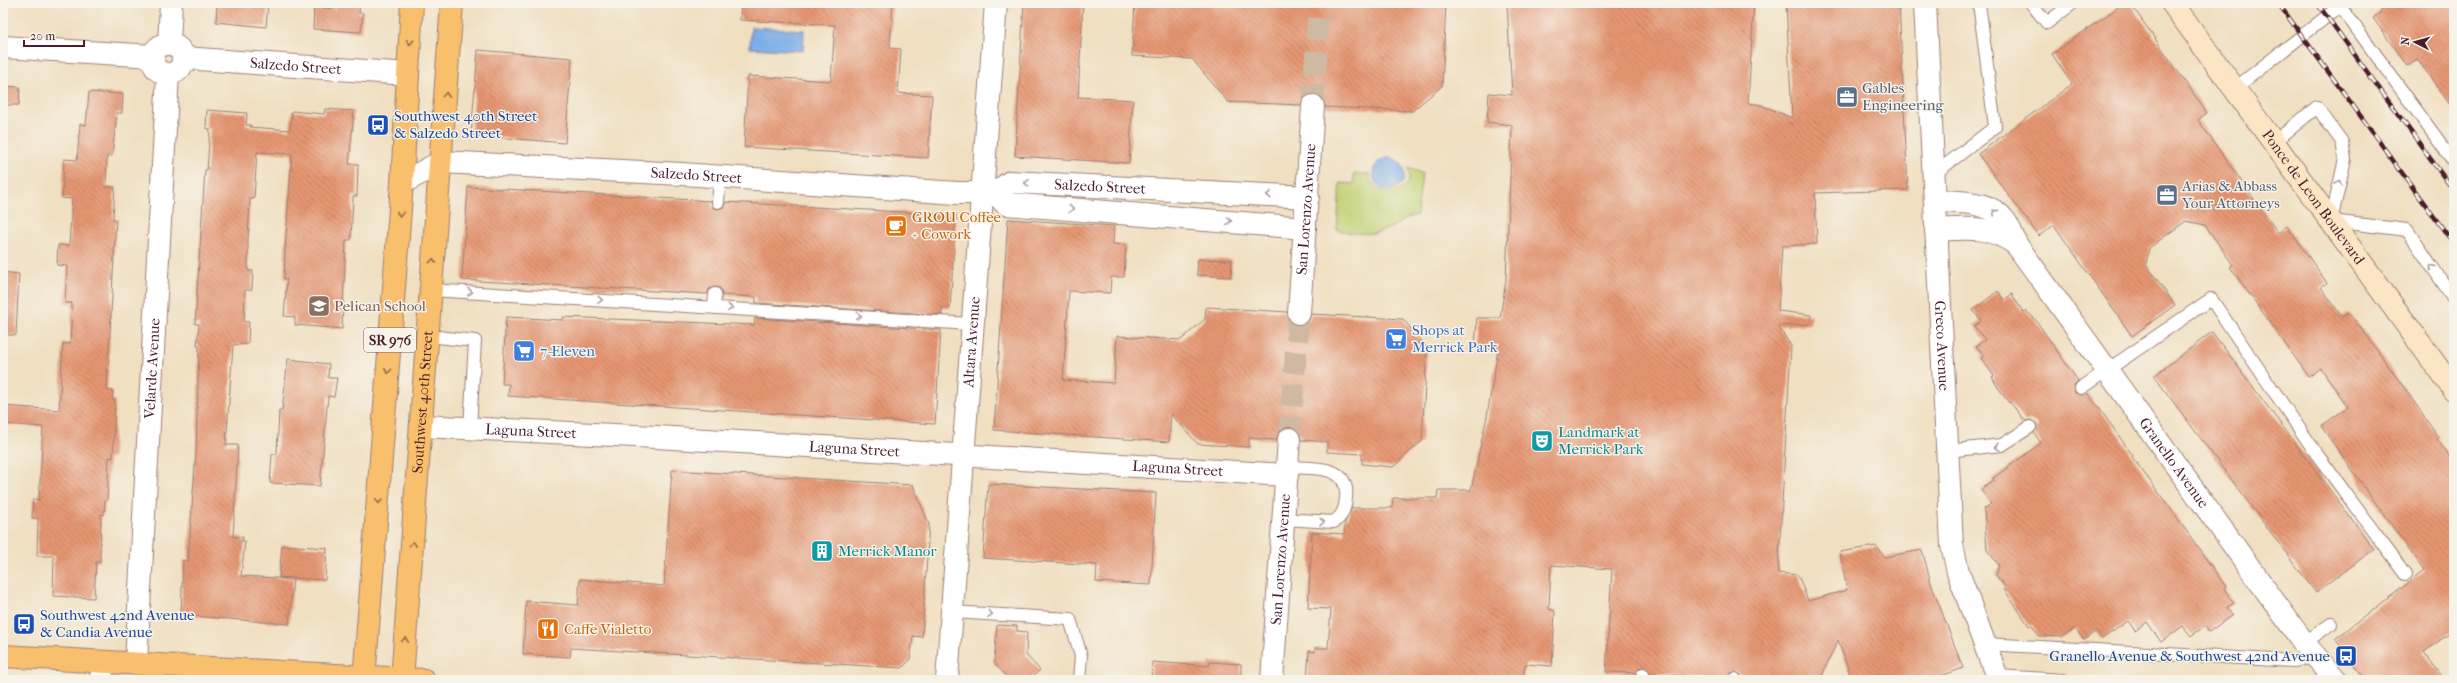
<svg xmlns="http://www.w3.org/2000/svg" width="2457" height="683" font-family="'IM FELL French Canon',serif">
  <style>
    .green { fill: #c0d072; stroke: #85784e }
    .water { fill: #7dade8; stroke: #64668a }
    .building { fill: url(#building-back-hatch) }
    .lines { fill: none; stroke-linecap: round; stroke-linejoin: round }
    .street-tunnel { stroke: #cfb9a3; stroke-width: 22; stroke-dasharray: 22 11; stroke-linecap: butt }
    .lane-casing { stroke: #9d7f76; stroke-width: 14 }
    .street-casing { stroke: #9d7f76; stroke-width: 24 }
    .secondary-casing { stroke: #9d7f76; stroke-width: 24 }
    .primary-casing { stroke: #9d7f76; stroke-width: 24 }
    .lane { stroke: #fff; stroke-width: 12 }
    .street { stroke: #fff; stroke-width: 22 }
    .secondary { stroke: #fce5c4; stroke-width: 22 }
    .primary { stroke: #f8bf6c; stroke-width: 22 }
    .rail-casing { stroke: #4a1f2b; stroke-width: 4.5 }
    .rail { stroke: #f7f3e8; stroke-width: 3; stroke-dasharray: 9; stroke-linecap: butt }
    .oneway { stroke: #986748 }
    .oneway2 { stroke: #ae9aa0 }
    .labels { text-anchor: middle; stroke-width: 3; stroke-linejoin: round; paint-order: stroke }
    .shield { fill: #f7f3e8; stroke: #7e5f64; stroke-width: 1 }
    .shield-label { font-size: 14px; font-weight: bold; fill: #4a1f2b }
    .street-label { font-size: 15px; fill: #4a1f2b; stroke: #f7f3e8 }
    .service-label { font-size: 15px; fill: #4e5e75; stroke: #f7f3e8; text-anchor: start }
    .transit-label { font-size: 15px; fill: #164399; stroke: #f7f3e8; text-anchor: start }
    .food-label { font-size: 15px; fill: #c56008; stroke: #f7f3e8; text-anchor: start }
    .education-label { font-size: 15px; fill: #785e54; stroke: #f7f3e8; text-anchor: start }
    .shop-label { font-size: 15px; fill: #366cbe; stroke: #f7f3e8; text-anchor: start }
    .culture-label { font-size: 15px; fill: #0d838f; stroke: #f7f3e8; text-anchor: start }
  </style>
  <defs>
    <pattern id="building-back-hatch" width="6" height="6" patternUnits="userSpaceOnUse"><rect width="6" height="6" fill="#e69672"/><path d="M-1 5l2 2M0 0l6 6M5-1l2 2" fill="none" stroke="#bc7a5e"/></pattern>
  </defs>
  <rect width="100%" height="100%" fill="#f7f3e8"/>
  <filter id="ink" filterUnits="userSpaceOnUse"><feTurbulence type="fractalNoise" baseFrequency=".025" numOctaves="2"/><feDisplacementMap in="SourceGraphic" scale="8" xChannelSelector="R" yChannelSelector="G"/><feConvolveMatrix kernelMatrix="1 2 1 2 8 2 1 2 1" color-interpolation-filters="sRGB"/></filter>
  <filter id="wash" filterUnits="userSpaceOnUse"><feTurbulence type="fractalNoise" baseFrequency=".012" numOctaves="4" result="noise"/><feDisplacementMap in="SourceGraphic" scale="16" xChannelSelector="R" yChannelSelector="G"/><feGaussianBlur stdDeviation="0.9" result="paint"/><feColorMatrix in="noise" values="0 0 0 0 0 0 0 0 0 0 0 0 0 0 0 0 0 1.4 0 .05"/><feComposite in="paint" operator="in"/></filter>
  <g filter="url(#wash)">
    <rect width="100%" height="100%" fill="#f0dfc1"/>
    <path class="green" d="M1408,168l14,5 -5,42c-9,2 -15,6 -23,11 -19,11 -37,8 -57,4l3,-47 13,1 1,-10h15c4,28 48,21 39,-6z"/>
    <path class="water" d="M751,27l53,3 -1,21 -53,-3z
      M1373 174a16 16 0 1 1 32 0a16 16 0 1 1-32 0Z"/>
    <g id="blocks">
      <path class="building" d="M217,3h51l-2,24 -50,-5z
        M336,3h24l-1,10h4l-2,19 -48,-3 1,-22 22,2z
        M741,3h152l-3,45 11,1 -3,44 34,2 -4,63 -184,-11 4,-71 83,5 4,-56 -95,-5z
        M1024,3h59l-5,94 55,3 -4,63 -114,-7z
        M1135,3h311l-4,83 -30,25 -87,-4 -5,-11 -7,-2 -10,5 -2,6 -73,-3 -36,-43 -60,-3z
        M1507,3h247l-6,100 13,2 31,13 -6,-115h113l9,187 -93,3 2,51 -35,2 -4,65 33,4 -1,9 -32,2 13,20 -13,227 20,2 10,26 39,-11 -7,-38 36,-6 9,11 37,-7 9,33 32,85 -33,12h-78l-14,-40 -18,40 -78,-1 -1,-4 -6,-3 -4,1 -3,5 -78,-4 -1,-4 -6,-3 -4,1 -3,5 -30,-1 6,-103 -61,-4 -2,44 6,2 -3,55 -27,-2 -2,16h-216l2,-29 6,1v-4h13l3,-39 -23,-1 4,-76 32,2 1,-12 7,-14h40l1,-10h44l1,-8h33l16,-74 11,-66 -23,-2 2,-30h23l6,-38 6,-155 -25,-3 2,-29 23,2z
        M2124,3h6l77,110 -9,7 80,113 9,-7 40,57 -6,4 21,30 7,-4 18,23 72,101 -2,2 17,24v167l-30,22 21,28h-79l-31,-41 89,-68 -103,-145 27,-19 -27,-39 -12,9 -79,-110 3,-2 -28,-40 -19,-4 -37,27 -3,16 29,41 -43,31 -78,-111 -15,11 -61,-82 94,-70 -20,-30z
        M2376,3h78v107l-37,-51 -10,7 -34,-48 9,-7z
        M478,50l94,8 -7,85 -94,-8z
        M3,86l17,1 -1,18h-16z
        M89,92l34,2 -1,19h-5l-5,43h-5l-1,31h9l-2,32h3l-9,171 6,1 -1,9h3l-2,58 -4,-1 -2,44h-2l-1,14 -3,-1 -1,48h-4l-2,36 -41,-2 1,-40h-17l1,-38h-6l1,-19 6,1 4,-73 -40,-3v-18l56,4 4,-67 7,1 2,-41h-7l2,-37 -10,-1 1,-20 11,1 3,-47 -10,-1 2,-39 13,1 3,-36 6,1z
        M325,109l29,2 -5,53h9l-1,32h-4l-2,44h-5l-4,89 -47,-4v-8l-11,-1 3,-37h-3l1,-29 7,-96 -35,-2 -3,47h-4l-2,41v31h5l-1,19h-7l-1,32h5l-1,22 -15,1 -7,100h12l-5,92h10l-1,4h3l-4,35 52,3 -4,45 -108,-9 2,-55 5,1 8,-108 3,-107h-2l2,-22h-4l10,-154h2l3,-41 -4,-1 1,-18 40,3 -1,12h5l-1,2 40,3 2,-19 32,3z
        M468,187l243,14 2,7 5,1 6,-2 2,-5 230,13 -6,93h-8v7l-186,-12v-6l-34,-2 -2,-7 -5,-1 -6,2 -2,5 -245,-14z
        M1008,219l106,7 -1,18 13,1 -2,32h-13l-1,16 -41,-2 -6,89 51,3 3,-47 64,4 24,-21 1,-12 81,5 5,11 7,2 10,-5 2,-6 92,5 24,29 -5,93 -29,26 -31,-3v-10l-35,-2v-10l-26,-2 -1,-7 -10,-6 -11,5 -3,8 -27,-2v9l-51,-3 -27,-30 -2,28 -175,-12z
        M1198,259l34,1 -1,17 -34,-2z
        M3,272l16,2 -3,61h-13z
        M1998,291l6,9 8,-6 11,18 3,-1 9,8 43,62 -4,4 1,8 6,2 6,-2 12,15 34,48 -1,1 36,48 58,82 -2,2 10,14 -7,4 5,8 -23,17 -4,-6 -14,10 -8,-10 -22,16 -14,-20 -12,9 -7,-10 -26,18 -6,-8 -12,9 -9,-12 -13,9 -23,-1 -7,-10h-3l-25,-37 1,-2 -9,-12 3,-10 -12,-15 -3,-41 7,-5 -10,-14 13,-10 -2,-1 49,-36 -7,-10 3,-6 -1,-4 -6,-3 -5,1 -15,-19 -1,1 -12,-17 -5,-9 2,-1 -13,-18 3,-2 -8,-10 9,-6 -11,-14 7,-5 -8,-11z
        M506,317l57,3v-3l191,8 1,-7 186,12 -6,94 -427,-28 1,-12h-7z
        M2212,332l162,217 -58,44 -162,-217z
        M288,359l41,5 -1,14h9l-3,19 -6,-1 -8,90 -50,-3 2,-29h5l2,-44h3z
        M672,470l241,15 16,39 -7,113 -9,-1 -3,24 -8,8 -331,-20 -1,9 -47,-3 3,-53 52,4 2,-26 84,7z
        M988,484l168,9 -5,92 -55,-3 1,-17 -114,-7z
        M282,545l45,3 -2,32 -46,-3z
        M997,625l20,1v5l10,1 -1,23 14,15 -11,10h-19l-16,-17z
        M1152,662l57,4 1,-4 31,2v16h-90z"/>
    </g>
  </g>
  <g filter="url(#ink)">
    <use href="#blocks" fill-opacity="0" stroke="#9d7f76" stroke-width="1"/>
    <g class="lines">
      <path class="street-tunnel" d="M1313,106l6,-103
        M1289,439l10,-126"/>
      <g class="lane-casing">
        <path id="lane" d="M2031,3l16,20 26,-20
          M2338,3l116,159
          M2234,89l110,-86
          M2273,143l44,-36 25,35 3,17 -14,62 76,9 47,69
          M1933,175l62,-48 -16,-124
          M718,202l2,-24
          M431,290l540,34
          M714,307l1,-13
          M428,336l47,5 -5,87
          M2081,388l130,-89 105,154 89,121
          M1947,451l55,-6 28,-18
          M1283,519l51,3c9,-6 11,-14 12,-24 4,-35 -35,-29 -59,-31
          M951,612l119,7 11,37 -2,24
          M2304,643l27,-19
          M1985,644l308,17 23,-4
          M1997,676l66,4
          M1643,680v-6
          M1735,680v-1"/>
      </g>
      <g class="street-casing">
        <g id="street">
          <path id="s1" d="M1925,3l27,542 6,27 40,108"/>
          <circle cx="168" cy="59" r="15"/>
          <path d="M169,44l2,-41"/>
          <path d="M3,47l151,9"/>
          <path id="s2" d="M184,58l224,16"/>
          <path id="s3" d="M402,183l39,-21 241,12 275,19h38l15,-11 298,15"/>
          <path d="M995,193l11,11 299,24"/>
          <path id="s4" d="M1935,201c24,1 55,-1 70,20 5,7 8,16 11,23l288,399 32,37"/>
          <path d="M1936,230c33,-2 52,-5 80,14"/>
          <path id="s5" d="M1299,313l14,-207"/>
          <path id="s6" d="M421,426l235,11 631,38"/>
          <path id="s7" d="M136,663l32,-589"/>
          <path d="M101,680l2,-18"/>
          <path id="s8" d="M947,680l49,-677"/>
          <path id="s9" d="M1272,680l17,-241"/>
        </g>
      </g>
      <g class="secondary-casing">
        <g id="secondary">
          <path id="s10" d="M2172,3l282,387"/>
        </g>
      </g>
      <g class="primary-casing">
        <g id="primary">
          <path d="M3,656l421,24"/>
          <path d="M364,680l38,-497 10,-180"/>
          <path id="s11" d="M402,680l50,-677"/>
        </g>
      </g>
      <use href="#lane" class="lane"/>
      <use href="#street" class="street"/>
      <use href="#secondary" class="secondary"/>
      <use href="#primary" class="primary"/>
      <g class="rail-casing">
        <path id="rail" d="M2278,3l176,241
          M2317,3l137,188"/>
      </g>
      <use href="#rail" class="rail"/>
    </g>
    <defs><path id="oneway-chevron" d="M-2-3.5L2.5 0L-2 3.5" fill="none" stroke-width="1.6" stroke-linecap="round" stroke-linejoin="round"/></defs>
    <g class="oneway">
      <use href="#oneway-chevron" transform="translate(410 42) rotate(93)"/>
      <use href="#oneway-chevron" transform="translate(446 95) rotate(-86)"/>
      <use href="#oneway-chevron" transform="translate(400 214) rotate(94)"/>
      <use href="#oneway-chevron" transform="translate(433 261) rotate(-86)"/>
      <use href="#oneway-chevron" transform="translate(388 371) rotate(94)"/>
      <use href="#oneway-chevron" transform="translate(379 501) rotate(94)"/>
      <use href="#oneway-chevron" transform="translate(413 544) rotate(-86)"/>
      <use href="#oneway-chevron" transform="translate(405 640) rotate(-86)"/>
    </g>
    <g class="oneway2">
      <use href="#oneway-chevron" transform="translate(1027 183) rotate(-177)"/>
      <use href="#oneway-chevron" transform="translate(2339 183) rotate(-77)"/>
      <use href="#oneway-chevron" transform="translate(1269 195) rotate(-177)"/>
      <use href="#oneway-chevron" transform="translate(1071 209) rotate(5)"/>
      <use href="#oneway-chevron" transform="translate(1995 212) rotate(-140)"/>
      <use href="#oneway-chevron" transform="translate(1229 221) rotate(5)"/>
      <use href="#oneway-chevron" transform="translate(2432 267) rotate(-125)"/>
      <use href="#oneway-chevron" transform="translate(470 292) rotate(4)"/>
      <use href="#oneway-chevron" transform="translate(600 300) rotate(4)"/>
      <use href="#oneway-chevron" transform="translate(730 308) rotate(4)"/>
      <use href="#oneway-chevron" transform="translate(859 316) rotate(4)"/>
      <use href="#oneway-chevron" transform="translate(1997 447) rotate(165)"/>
      <use href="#oneway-chevron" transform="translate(1322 522) rotate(3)"/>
      <use href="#oneway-chevron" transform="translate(990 614) rotate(3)"/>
    </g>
  </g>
  <defs>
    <g id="office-square" transform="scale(1.15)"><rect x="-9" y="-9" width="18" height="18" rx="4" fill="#5c6f8a" stroke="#f7f3e8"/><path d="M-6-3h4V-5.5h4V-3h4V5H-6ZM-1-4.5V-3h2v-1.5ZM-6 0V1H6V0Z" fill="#fff"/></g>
    <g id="bus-square" transform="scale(1.15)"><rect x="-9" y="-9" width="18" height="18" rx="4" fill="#1a4fb4" stroke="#f7f3e8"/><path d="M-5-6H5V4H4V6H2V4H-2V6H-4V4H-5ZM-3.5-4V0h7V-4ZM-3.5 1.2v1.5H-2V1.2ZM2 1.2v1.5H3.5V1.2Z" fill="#fff"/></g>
    <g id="cafe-square" transform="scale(1.15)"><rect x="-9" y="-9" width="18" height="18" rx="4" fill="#e8710a" stroke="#f7f3e8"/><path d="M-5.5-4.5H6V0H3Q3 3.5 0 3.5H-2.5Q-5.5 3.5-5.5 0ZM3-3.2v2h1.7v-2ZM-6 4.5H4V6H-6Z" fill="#fff"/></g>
    <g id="school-square" transform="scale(1.15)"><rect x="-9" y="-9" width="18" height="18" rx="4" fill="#8d6e63" stroke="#f7f3e8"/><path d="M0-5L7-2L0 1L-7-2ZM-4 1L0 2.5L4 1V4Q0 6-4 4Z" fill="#fff"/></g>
    <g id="supermarket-square" transform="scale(1.15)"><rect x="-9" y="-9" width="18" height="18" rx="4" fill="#3f7fe0" stroke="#f7f3e8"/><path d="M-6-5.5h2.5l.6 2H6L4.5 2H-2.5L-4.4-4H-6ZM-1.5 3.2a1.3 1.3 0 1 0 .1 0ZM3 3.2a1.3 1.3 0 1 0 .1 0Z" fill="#fff"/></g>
    <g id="theatre-square" transform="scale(1.15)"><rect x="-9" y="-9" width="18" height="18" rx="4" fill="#0f9aa8" stroke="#f7f3e8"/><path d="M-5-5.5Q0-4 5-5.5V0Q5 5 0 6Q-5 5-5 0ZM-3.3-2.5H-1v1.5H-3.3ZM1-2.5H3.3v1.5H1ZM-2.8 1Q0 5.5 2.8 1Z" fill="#fff"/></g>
    <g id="building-square" transform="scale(1.15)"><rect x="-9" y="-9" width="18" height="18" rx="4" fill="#0f9aa8" stroke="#f7f3e8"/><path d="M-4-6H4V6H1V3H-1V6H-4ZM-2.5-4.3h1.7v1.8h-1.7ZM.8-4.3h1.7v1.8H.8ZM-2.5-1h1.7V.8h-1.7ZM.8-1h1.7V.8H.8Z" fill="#fff"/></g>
    <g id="restaurant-square" transform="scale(1.15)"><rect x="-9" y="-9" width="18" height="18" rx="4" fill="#e8710a" stroke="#f7f3e8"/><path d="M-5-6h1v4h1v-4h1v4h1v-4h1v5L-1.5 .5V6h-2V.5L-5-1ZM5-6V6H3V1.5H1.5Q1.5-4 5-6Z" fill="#fff"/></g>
  </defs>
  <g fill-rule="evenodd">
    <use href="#office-square" x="1847" y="97"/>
    <use href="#bus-square" x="378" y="125"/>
    <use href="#office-square" x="2167" y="195"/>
    <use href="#cafe-square" x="896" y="226"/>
    <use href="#school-square" x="319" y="306"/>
    <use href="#supermarket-square" x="1396" y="339"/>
    <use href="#supermarket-square" x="524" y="351"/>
    <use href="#theatre-square" x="1542" y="441"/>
    <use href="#building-square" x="822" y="551"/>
    <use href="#bus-square" x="24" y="624"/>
    <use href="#restaurant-square" x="548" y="629"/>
    <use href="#bus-square" x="2346" y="656"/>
  </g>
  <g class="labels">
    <rect class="shield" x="364" y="328" width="52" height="24" rx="3"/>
    <g class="shield-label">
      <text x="390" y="345">SR 976</text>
    </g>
    <g class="street-label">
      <text dy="5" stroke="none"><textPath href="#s2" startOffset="112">Salzedo Street</textPath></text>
      <text dy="5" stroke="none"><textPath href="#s3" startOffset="300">Salzedo Street</textPath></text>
      <text dy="5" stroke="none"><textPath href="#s3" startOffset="708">Salzedo Street</textPath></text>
      <text dy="5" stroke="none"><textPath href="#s10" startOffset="240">Ponce de Leon Boulevard</textPath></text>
      <text dy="5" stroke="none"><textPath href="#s5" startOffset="104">San Lorenzo Avenue</textPath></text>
      <text dy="5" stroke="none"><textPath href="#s8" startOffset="339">Altara Avenue</textPath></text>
      <text dy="5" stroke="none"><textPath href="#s1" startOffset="343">Greco Avenue</textPath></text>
      <text dy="5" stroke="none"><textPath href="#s7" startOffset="295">Velarde Avenue</textPath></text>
      <text dy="5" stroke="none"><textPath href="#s11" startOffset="279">Southwest 40th Street</textPath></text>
      <text dy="5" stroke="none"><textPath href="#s6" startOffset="110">Laguna Street</textPath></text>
      <text dy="5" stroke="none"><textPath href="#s6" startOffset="434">Laguna Street</textPath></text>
      <text dy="5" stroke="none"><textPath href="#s4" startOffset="371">Granello Avenue</textPath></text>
      <text dy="5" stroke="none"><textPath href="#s6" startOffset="758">Laguna Street</textPath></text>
      <text dy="5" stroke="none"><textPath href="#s9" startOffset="121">San Lorenzo Avenue</textPath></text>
    </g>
    <g class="service-label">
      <text x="1862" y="93">Gables<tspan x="1862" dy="17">Engineering</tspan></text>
      <text x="2182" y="191">Arias &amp; Abbass<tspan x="2182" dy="17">Your Attorneys</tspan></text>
    </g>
    <g class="transit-label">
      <text x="394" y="121">Southwest 40th Street<tspan x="394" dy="17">&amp; Salzedo Street</tspan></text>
      <text x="40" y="620">Southwest 42nd Avenue<tspan x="40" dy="17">&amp; Candia Avenue</tspan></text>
      <text x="2330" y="661" text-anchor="end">Granello Avenue &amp; Southwest 42nd Avenue</text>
    </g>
    <g class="food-label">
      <text x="912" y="222">GROU Coffee<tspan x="912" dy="17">+ Cowork</tspan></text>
      <text x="564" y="634">Caffe Vialetto</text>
    </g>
    <g class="education-label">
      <text x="334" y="311">Pelican School</text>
    </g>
    <g class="shop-label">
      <text x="1412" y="335">Shops at<tspan x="1412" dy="17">Merrick Park</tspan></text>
      <text x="540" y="356">7-Eleven</text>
    </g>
    <g class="culture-label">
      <text x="1558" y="437">Landmark at<tspan x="1558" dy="17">Merrick Park</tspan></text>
      <text x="838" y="556">Merrick Manor</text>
    </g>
  </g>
  <rect width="2457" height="683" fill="none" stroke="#f7f3e8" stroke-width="16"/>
  <g transform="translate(2415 42) rotate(276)" stroke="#f7f3e8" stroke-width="3" paint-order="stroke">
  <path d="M0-3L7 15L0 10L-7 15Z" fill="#4a1f2b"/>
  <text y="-6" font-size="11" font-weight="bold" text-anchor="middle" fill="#4a1f2b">N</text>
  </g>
  <path d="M24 40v6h60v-6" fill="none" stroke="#4a1f2b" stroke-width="2"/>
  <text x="30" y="40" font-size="12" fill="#4a1f2b" stroke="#f7f3e8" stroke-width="3" paint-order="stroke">20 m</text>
</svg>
